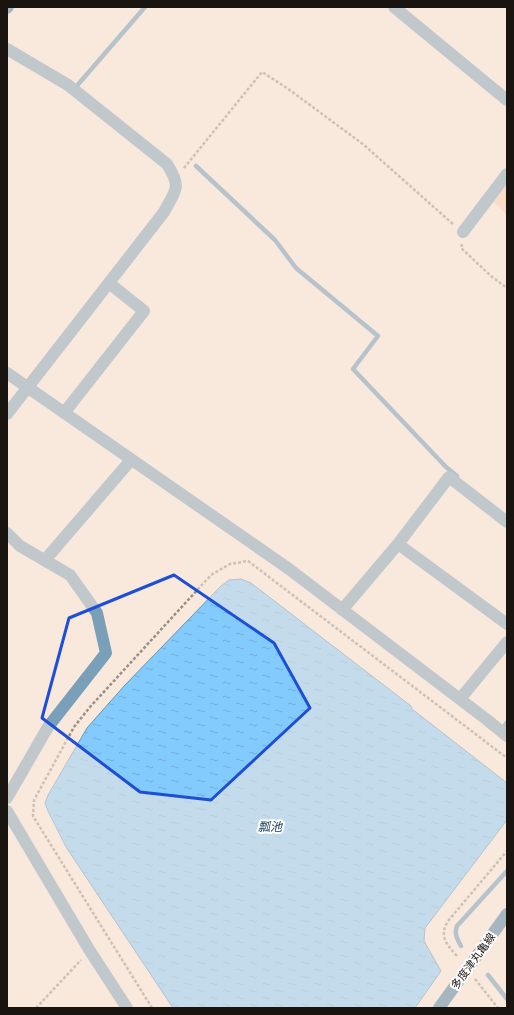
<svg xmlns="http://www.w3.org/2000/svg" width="514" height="1015" font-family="Signika,'Noto Sans JP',sans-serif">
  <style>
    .grass { fill: #facdae }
    .water { fill: url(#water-ripples); stroke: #6494b6 }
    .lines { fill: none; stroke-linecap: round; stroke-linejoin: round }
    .stream { stroke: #6494b6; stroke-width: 4.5 }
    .path { stroke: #9a8e85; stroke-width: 2.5; stroke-dasharray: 3 2; stroke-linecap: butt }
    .street { stroke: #7a9fb9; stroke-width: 12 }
    .secondary { stroke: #3f799f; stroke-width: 12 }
    .marked { fill: none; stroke: #1d4ed8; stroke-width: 3; stroke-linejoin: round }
    .labels { text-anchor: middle; stroke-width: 4; stroke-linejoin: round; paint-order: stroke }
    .street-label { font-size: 11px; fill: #1a1410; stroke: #fff }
    .water-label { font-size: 12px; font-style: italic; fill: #0f3851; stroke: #fff }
  </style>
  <defs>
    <pattern id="water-ripples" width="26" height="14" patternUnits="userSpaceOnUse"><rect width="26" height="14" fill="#84cbfd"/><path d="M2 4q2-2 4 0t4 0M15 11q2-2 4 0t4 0" fill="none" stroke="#71add8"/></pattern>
  </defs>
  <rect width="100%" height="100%" fill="#f9e9dd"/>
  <path class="grass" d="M506,186h1v29l-14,-13z"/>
  <path class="water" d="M241,579l10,4 160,123 1,3 95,74v37l-82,108 -1,13 17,30 -26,37h-242l-107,-161 -18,-36 -3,-8 3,-8 39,-67 38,-43 96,-99 8,-6z"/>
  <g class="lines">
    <path class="stream" d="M75,88l70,-81
      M196,166l79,74 21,28 82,68 -25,33 93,98 11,9
      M507,722l-2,3 2,2
      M461,946c-4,-7 -7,-13 -4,-20l50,-55
      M488,975l19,24"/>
    <path class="path" d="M184,168l78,-96 25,16 77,57 90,80
      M462,244l-1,4 30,28 16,12
      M457,956c-11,-12 -18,-20 -9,-35l59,-70
      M475,979l23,29
      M36,1008l45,-48
      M152,1008l-119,-192 1,-16 40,-73 16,-20 121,-132 19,-11 18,-3 259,197"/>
    <path class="street" d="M394,7l113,93
      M7,49l61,36 99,79c15,24 9,25 -3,48l-157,202
      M463,232l44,-58
      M7,373l282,196 197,150 21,17
      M64,413l80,-102 -35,-28
      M7,533l13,13 50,29 27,38 9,40 -58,74 -41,71
      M398,544l109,80
      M45,560l86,-100
      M342,610l56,-66 51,-67 58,45
      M460,699l47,-57
      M7,811l83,140 37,57"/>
    <path class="secondary" d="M7,8l1,-1
      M439,1008l68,-94"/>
  </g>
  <path d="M0 0H514V1015H0ZM174,575l100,68 36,65 -99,92 -71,-8 -98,-74 27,-100z" fill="#f9e9dd" fill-opacity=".55" fill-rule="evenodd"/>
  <path class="marked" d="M174,575l100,68 36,65 -99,92 -71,-8 -98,-74 27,-100z"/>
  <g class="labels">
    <g class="street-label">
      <text transform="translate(473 961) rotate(-54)" y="4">多度津丸亀線</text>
    </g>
    <g class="water-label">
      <text x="270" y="831">瓢池</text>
    </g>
  </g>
  <rect width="514" height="1015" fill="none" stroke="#1a1410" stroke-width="16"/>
</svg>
